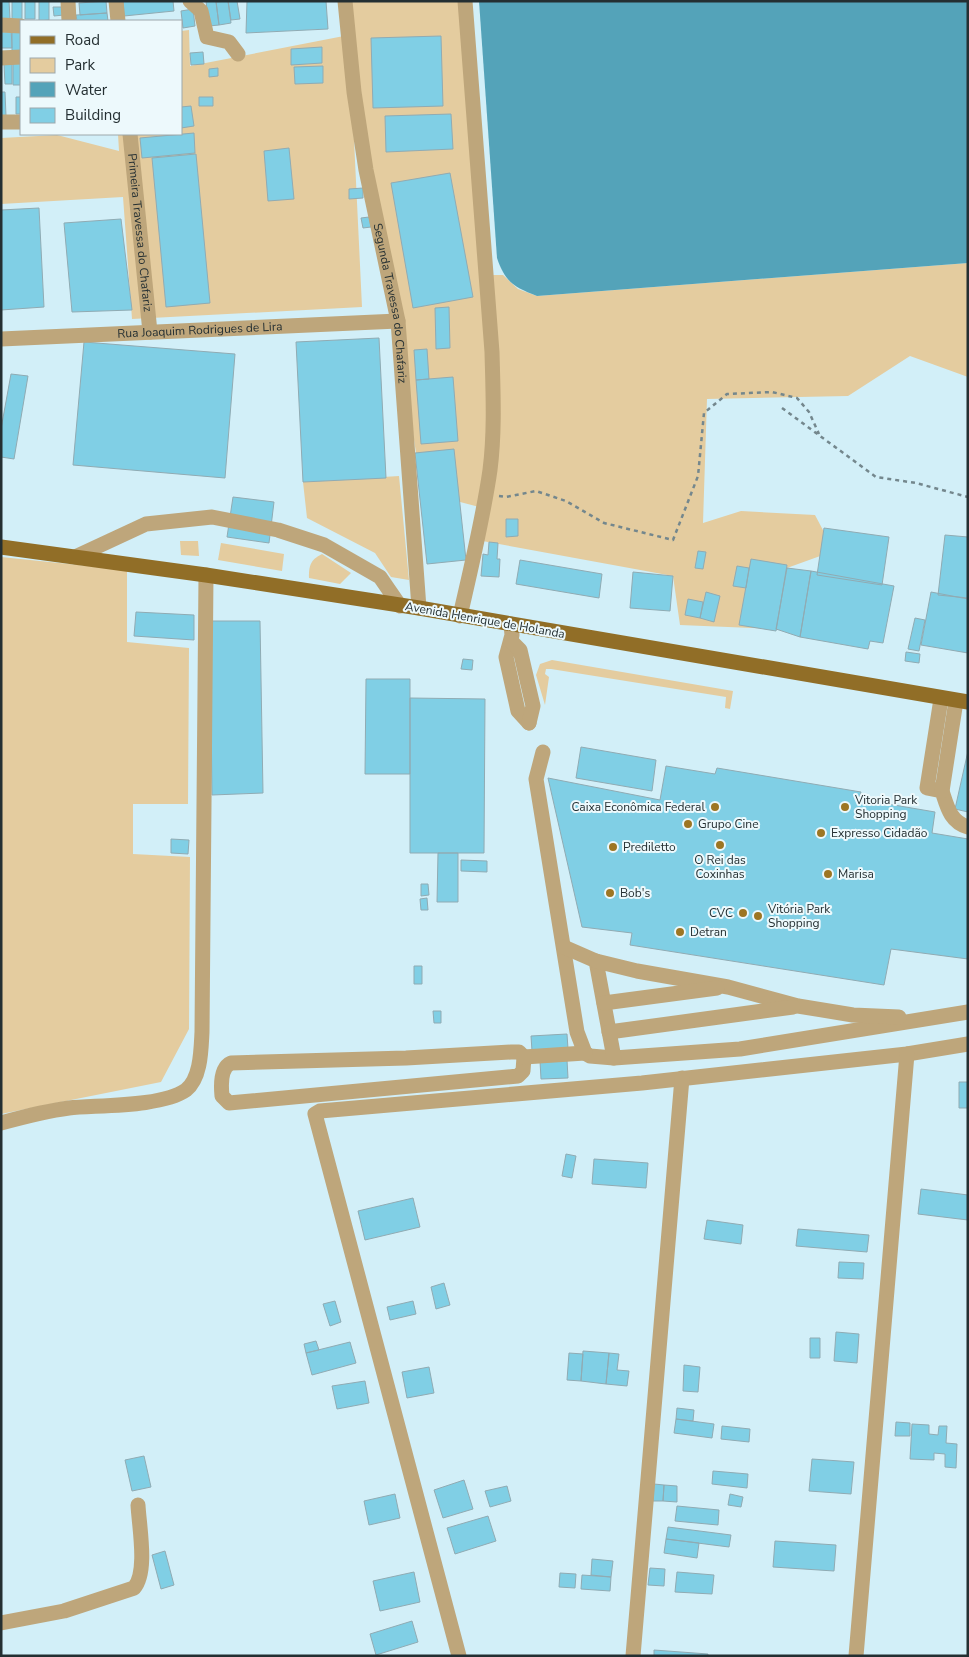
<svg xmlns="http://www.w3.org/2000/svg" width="969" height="1657" font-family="'Nunito Sans',sans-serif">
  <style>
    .green { fill: #e4cc9f }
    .water { fill: #54a3b9 }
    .building { fill: #80cfe5; stroke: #90abb3 }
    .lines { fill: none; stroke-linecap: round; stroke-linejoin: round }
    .path { stroke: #74878d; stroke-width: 2.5; stroke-dasharray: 4 4; stroke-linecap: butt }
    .minor { stroke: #bea67b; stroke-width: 15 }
    .major { stroke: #916e27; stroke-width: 15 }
    .poi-dot { fill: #9d7623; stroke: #edf9fc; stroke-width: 2 }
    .labels { text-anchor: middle; stroke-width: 4; stroke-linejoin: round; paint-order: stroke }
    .street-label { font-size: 12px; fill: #242f32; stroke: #edf9fc }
    .poi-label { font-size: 12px; fill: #242f32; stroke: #edf9fc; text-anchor: start }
  </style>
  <rect width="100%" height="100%" fill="#d2eff8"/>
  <path class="green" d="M347,1h115l24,274h17l15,14 19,7 431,-33v114l-58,-21 -62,40 -141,3 -4,124 38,-12 74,4 19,36 -47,17 -11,61 -96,-4 -7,-49 -196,-36 6,-32 -61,-16z
    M189,30l1,36 159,-31 13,272 -230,12 -9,-122 -122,7v-66l56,-3 62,16 -1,-17h63v-103z
    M399,476l10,104 -18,-3 -16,-24 -68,-35 -4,-36z
    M180,541h18l1,15 -18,-1z
    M221,543l63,11 -2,17 -64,-11z
    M322,554l29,19 -11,11 -31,-6c0,-12 1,-18 13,-24z
    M1,557l126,13v72l62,6 -1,156h-55v50l57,3 -1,172 -28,53 -160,32z
    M552,660l181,31 -3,18 -5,-1 1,-11 -175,-28h-5l-1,5 4,3 -4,28 -9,-30 4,-11z"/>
  <path class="water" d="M479,1h489v262l-431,33c-23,-9 -32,-14 -40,-38z"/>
  <path class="building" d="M1,1h8l1,18 -9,1z
    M12,1h10v19h-10z
    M25,1h10v18h-10z
    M39,1h10v19l-10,1z
    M106,1l1,12 -27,2 -1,-12z
    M123,1h50l1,10 -50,5z
    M206,1h10l3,24 -10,1z
    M228,1l3,22 -12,2 -3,-23z
    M228,1h9l3,18 -9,1z
    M247,1h79l2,28 -82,4z
    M53,7h11v8l-10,1z
    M193,9l2,17 -12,2 -2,-17z
    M107,13l1,8h-31l-1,-6z
    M1,27h10l1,21h-11z
    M21,30v22h-9v-21z
    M441,36l2,70 -70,2 -2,-70z
    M322,47v16l-31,2v-16z
    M203,52l1,12 -13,1 -1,-12z
    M13,62h8v23h-8z
    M4,64h8v20h-7z
    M323,66v17l-28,1 -1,-17z
    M218,68v8l-9,1v-8z
    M1,92h4l1,24h-5z
    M16,97h5v17h-5z
    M199,97h14v9h-14z
    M191,106l3,20 -13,2v-21z
    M451,114l2,35 -67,3 -1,-36z
    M194,133l1,20 -53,5 -2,-20z
    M289,148l5,51 -26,2 -4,-50z
    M196,154l14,149 -44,4 -14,-149z
    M450,173l23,124 -60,11 -22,-125z
    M363,188v10l-14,1v-10z
    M39,208l5,99 -43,3v-100z
    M369,217l2,10 -8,1 -2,-10z
    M121,219l11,91 -60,2 -8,-89z
    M449,307l1,41 -14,1 -1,-41z
    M379,338l7,140 -83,4 -7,-140z
    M84,342l151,12 -10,124 -152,-13z
    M427,349l2,30 -13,1 -2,-30z
    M11,374l17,2 -14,83 -13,-2v-28z
    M453,377l5,64 -37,3 -5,-64z
    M454,449l12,111 -39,4 -12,-111z
    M233,497l41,5 -5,41 -42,-6z
    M506,519h12v17l-12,1z
    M824,528l65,9 -7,48 -65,-10z
    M945,535l23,2v61l-30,-3z
    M489,542l9,1 -1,16h3l-1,18 -18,-1 2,-22 5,1z
    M698,551l8,1 -3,17 -8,-1z
    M751,559l36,6 -11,66 -37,-6z
    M520,560l82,14 -3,24 -83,-14z
    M737,566l12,2 -3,20 -13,-2z
    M787,568l24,3 -11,66 -24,-8z
    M811,571l83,15 -11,57 -13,-2 -2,8 -68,-12z
    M633,572l40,4 -3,35 -40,-3z
    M706,592l14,4 -6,26 -14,-4z
    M931,592l37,7v54l-47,-8z
    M688,599l15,3 -3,16 -15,-3z
    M136,612l58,3v25l-60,-4z
    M915,618l10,2 -6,31 -11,-2z
    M210,621h50l3,172 -51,2z
    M906,652l14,2 -1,9 -14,-2z
    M463,659l10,1 -1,10 -11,-1z
    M366,679h44v95h-45z
    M410,698l75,1 -1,154h-74z
    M581,747l75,13 -4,31 -76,-13z
    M968,751v61l-13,-3z
    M666,766l49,8 2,-6 144,24 -2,7 76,13 -3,21 36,6v120l-77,-10 -7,36 -254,-40 2,-12 -50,-6 -34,-149 112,22z
    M171,839l18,1 -1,14 -17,-1z
    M438,853h20v49h-21z
    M461,860l26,1v11l-26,-1z
    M421,884h7l1,11 -8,1z
    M427,898l1,12h-7l-1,-11z
    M414,966h8v18h-8z
    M433,1011h8v12h-7z
    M567,1034l1,15 -36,2 -1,-15z
    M567,1060l1,18 -27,1 -1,-18z
    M959,1082h9v26h-9z
    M566,1154l10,2 -4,22 -10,-2z
    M594,1159l54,4 -2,25 -54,-4z
    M921,1189l47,6v25l-50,-6z
    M413,1198l7,29 -55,13 -7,-29z
    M707,1220l36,5 -2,19 -37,-5z
    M798,1229l71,6 -2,17 -71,-6z
    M839,1262l25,1 -1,16 -25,-1z
    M444,1283l6,22 -14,4 -5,-22z
    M335,1301l6,21 -11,4 -7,-22z
    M413,1301l3,13 -26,6 -3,-13z
    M836,1332l23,2 -2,29 -23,-2z
    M810,1338h10v20h-10z
    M316,1341l3,9 -13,3 -2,-9z
    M350,1342l6,21 -44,12 -6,-22z
    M583,1351l26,2 -3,31 -25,-3z
    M569,1353l14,1 -2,27 -14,-1z
    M609,1353l10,1 -2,16 12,1 -2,15 -21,-2z
    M684,1365l16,2 -2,25 -15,-1z
    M429,1367l5,26 -27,5 -5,-26z
    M365,1381l4,22 -32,6 -5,-23z
    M677,1408l17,2 -1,11 -17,-2z
    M676,1419l38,5 -2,14 -38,-5z
    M896,1422l14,1v13h-15z
    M912,1424l17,1v9l9,1 1,-9h8l-1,17 11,1 -1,24 -11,-1v-13l-11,-1v7l-24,-1z
    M722,1426l28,3 -1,13 -28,-3z
    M144,1456l7,31 -19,4 -7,-31z
    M812,1459l42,3 -3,32 -42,-3z
    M713,1471l35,3 -1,14 -35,-4z
    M464,1480l9,29 -30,9 -9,-28z
    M654,1484l10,1 -1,16h-10z
    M664,1485l13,1v16l-14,-1z
    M507,1486l4,15 -21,6 -5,-16z
    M395,1494l5,24 -31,7 -5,-24z
    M730,1494l13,3 -2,10 -13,-2z
    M677,1506l42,4 -1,15 -43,-4z
    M488,1516l8,25 -41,13 -8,-26z
    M668,1527l63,8 -2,12 -63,-8z
    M666,1539l33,4 -2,15 -33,-5z
    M775,1541l61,4 -2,26 -61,-4z
    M165,1551l9,34 -13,4 -9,-34z
    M592,1559l21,2 -2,16 -20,-2z
    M650,1568l15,1 -1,17 -16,-1z
    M414,1572l6,30 -40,9 -7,-30z
    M677,1572l37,3 -2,19 -37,-2z
    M560,1573l16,1 -1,14 -16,-1z
    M582,1575l29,2 -1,14 -29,-2z
    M412,1621l6,21 -42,13 -6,-21z
    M654,1650l54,4v2h-54z"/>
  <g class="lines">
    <path class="path" d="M782,408l94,69 40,6 52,14
      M499,496l7,1 30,-6 30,10 38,22 69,17 25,-64 6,-63 23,-19 45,-2 25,6 12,14 10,22"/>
    <g class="minor">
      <path d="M68,1l1,20"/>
      <path d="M116,1l2,20"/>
      <path d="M190,1l11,10 6,26 22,5 9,12"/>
      <path id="s1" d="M345,1l9,91 12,78 32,151 21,287"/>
      <path d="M1,25l20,1"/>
      <path d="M1,58l20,-1"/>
      <path d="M1,122h20"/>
      <path id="s2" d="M130,134l20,198"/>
      <path id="s3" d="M1,339l397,-18"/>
      <path d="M75,557l71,-33 66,-7 66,13 46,15 56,32 20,29"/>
      <path d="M460,616c11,-48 23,-97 30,-146 5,-39 3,-79 2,-118l-27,-351"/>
      <path d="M511,624l1,11 -6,22 12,54 11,12"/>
      <path d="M511,641l9,9 13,56 -4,17"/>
      <path d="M941,699l-14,89 15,3c5,15 8,31 26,36"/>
      <path d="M543,752l-7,27 41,253 8,21 5,3 24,2 126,-9 228,-37"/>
      <path d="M942,791l14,-90"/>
      <path d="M564,947l32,14 18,97"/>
      <path d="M596,961l41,10 91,16 70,19 55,9 46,2"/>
      <path d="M604,1003l113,-15"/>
      <path d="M609,1032l184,-25"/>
      <path d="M511,1052h8l5,5 -1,14 -5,5 -289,27 -7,-7c-1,-10 -2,-28 9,-33l175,-5z"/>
      <path d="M524,1057l61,-4"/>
      <path d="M1,1123c22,-6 45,-12 68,-15 29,-3 93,-1 117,-18 15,-12 15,-40 16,-58l4,-457"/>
      <path d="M1,1623l63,-12 70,-23c14,-16 5,-62 4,-83"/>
      <path d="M459,1656l-144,-542 5,-3 322,-28 265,-29 61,-10"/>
      <path d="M633,1656l49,-578"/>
      <path d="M856,1656l51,-602"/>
    </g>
    <path class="major" d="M1,547l205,28 213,33 549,94"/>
  </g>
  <g class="poi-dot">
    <circle cx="715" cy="807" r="5"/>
    <circle cx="845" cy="807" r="5"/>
    <circle cx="688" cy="824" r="5"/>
    <circle cx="821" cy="833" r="5"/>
    <circle cx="720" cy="845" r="5"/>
    <circle cx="613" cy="847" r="5"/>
    <circle cx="828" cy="874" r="5"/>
    <circle cx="610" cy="893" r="5"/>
    <circle cx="743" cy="913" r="5"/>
    <circle cx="758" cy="916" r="5"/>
    <circle cx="680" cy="932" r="5"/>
  </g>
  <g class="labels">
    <g class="street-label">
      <text dy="4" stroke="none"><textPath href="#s2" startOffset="99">Primeira Travessa do Chafariz</textPath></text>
      <text dy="4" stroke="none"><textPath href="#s1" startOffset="306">Segunda Travessa do Chafariz</textPath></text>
      <text dy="4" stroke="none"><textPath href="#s3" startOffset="199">Rua Joaquim Rodrigues de Lira</textPath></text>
      <text transform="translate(485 620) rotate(10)" y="4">Avenida Henrique de Holanda</text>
    </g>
    <g class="poi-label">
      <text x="855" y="804">Vitoria Park<tspan x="855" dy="14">Shopping</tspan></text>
      <text x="705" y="811" text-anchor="end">Caixa Econômica Federal</text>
      <text x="698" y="828">Grupo Cine</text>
      <text x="831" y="837">Expresso Cidadão</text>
      <text x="623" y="851">Prediletto</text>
      <text x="720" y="864" text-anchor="middle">O Rei das<tspan x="720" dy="14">Coxinhas</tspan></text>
      <text x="838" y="878">Marisa</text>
      <text x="620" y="897">Bob's</text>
      <text x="768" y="913">Vitória Park<tspan x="768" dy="14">Shopping</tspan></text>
      <text x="733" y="917" text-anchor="end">CVC</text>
      <text x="690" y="936">Detran</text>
    </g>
  </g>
  <rect width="969" height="1657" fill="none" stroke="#242f32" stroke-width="5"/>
  <rect x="20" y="20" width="162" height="115" fill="#edf9fc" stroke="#9da8ab"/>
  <rect x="30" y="36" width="25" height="8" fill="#916e27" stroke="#9da8ab"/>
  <text x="65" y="45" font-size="15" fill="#242f32">Road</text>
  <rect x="30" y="58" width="25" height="15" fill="#e4cc9f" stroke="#9da8ab"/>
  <text x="65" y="70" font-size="15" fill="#242f32">Park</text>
  <rect x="30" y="82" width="25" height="15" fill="#54a3b9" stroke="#9da8ab"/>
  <text x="65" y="95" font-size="15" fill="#242f32">Water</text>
  <rect x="30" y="108" width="25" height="15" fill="#80cfe5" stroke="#9da8ab"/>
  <text x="65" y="120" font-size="15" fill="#242f32">Building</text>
</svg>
